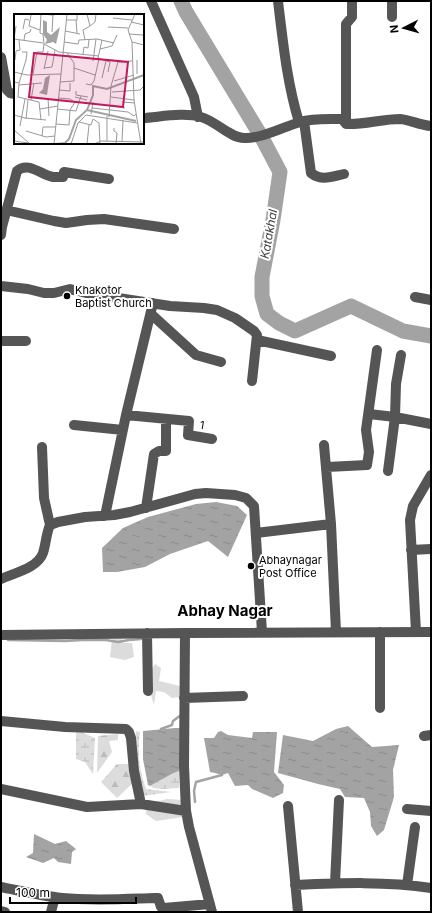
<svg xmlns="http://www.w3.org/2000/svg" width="432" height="913" font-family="Inter,sans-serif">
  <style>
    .grass { fill: #dcdcdc }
    .forest { fill: url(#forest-firs) }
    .wetland { fill: url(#wetland-marsh) }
    .park { fill: url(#park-dots) }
    .water { fill: url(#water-ripples) }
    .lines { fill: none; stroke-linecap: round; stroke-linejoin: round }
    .stream { stroke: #a3a3a3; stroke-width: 2.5 }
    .river { stroke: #a3a3a3; stroke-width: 15 }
    .minor { stroke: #555; stroke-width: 10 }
    .poi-dot { fill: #000; stroke: #fff; stroke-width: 1.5 }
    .labels { text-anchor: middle; stroke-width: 4; stroke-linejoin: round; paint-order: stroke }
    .poi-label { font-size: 11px; fill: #000; stroke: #fff; text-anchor: start }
    .street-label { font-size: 11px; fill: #000; stroke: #fff }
    .water-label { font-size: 12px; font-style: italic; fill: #444; stroke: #fff }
    .district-label { font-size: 15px; font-weight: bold; fill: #000; stroke: #fff }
    .inset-river { fill: none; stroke: #a3a3a3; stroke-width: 2 }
    .inset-road { fill: none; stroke: #999; stroke-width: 1 }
    .view { fill: #c2185b; fill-opacity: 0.15; stroke: #c2185b; stroke-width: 2 }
    .inset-edge { fill: none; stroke: #000; stroke-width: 2 }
  </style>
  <defs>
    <pattern id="forest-firs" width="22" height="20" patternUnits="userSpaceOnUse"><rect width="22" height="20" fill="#dcdcdc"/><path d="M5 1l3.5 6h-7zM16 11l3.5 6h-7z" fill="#bbb"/></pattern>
    <pattern id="wetland-marsh" width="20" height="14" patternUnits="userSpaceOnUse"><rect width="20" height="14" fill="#dcdcdc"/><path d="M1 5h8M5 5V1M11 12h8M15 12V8" fill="none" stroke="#bbb"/></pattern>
    <pattern id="park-dots" width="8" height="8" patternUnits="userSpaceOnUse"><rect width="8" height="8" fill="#dcdcdc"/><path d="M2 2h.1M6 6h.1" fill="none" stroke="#bbb" stroke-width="1.8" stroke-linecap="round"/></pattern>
    <pattern id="water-ripples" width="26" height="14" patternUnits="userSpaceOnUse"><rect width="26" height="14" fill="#a3a3a3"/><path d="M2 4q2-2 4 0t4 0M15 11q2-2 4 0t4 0" fill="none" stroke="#8b8b8b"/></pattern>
  </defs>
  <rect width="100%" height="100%" fill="#fff"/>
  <path class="grass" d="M112,639h10l1,4h9l2,14 -9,3 -15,-3z
    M155,664l6,4 -2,13 21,5v11l-8,1 -8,-6 -8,-1 -2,14c-5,-16 -8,-26 1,-41z
    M167,799l16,1v17l-27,4 -10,-7 1,-10z"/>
  <path class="forest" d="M118,734v6l-9,1 3,11 -15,21 1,-37z
    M117,764h14l3,18 -17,16 -16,-16z"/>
  <path class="wetland" d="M76,730l19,8 -2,36 -8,-12 -9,-3z
    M179,771v17l-17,1 -10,-1 1,-1 -3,-1c10,-5 18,-11 29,-15z"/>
  <path class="park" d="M136,731l4,1c-3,20 -1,38 6,57l25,3 -29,4 -8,-50z"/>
  <path class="water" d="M216,502l21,4 10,9 -19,42 -20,-16 -38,13 -25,13 -28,5h-14l-1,-24 21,-20 25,-11 48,-13z
    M348,726l24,21 27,-2 -6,25 1,27 -10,33 -7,6 -6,-10 -1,-14 -6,-14 -19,-1 -5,-8 -22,-5 -40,-11 5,-38 30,6 23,-12z
    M175,728h5l-1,43c-11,4 -19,10 -29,15l-2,-1 -5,-26v-28z
    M221,731l7,4 24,3 1,-6h24l-3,40 10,13 -1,8 -10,5 -21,-9 -4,-4 -13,1 -7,-13 -6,2 -7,-2 -5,-1 -6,-34h10l4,-6z
    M34,834l21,10 11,-3 10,8 -4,3 -1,12 -13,-2 -4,-4 -11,5 -17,-6 7,-4z"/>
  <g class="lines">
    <path class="stream" d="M8,640l57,1 17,-1h24l12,2 11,-2 12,-1
      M161,729l11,-4 1,-4 8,-6
      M195,802l-1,-11 2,-9 26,-7"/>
    <path class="river" d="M181,1l5,11 75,124 19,36 -7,48 -11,57v19l5,18 12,9 16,8 56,-25 52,25 28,5"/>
    <path class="minor" d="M151,1l43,96 4,20
      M278,1c5,41 9,82 21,121
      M392,1v16
      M1,57l6,33 3,3 5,1
      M143,118c17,-1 41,-6 58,-1 15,4 29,21 43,21 17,1 39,-11 56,-16 13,-4 28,-3 42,-3l4,5c18,1 36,-5 54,-5 11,1 19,6 31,7
      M304,121l7,52c10,8 20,4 33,1
      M346,124v-100l6,-7v-16
      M6,210l48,11 12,2 21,-3 17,-1 70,10
      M1,235l1,-8 15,-56c11,-10 24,4 36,6 3,0 7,0 10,0l1,-5 45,7
      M1,286l27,3 16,4h10l16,-4 16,4 84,13 34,2 13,2 18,8 19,13 3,4 -5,46
      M415,297l16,3
      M151,314l45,41 25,7
      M257,340l74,16
      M1,341h25
      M369,414l26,3 36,7
      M126,415l63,6 -1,14 24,4
      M74,425l49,5
      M324,445l7,79
      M42,447l2,51 6,27
      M327,467l40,-2 2,-13 -3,-22 11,-80
      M388,471l7,-54 1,-33 5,-29
      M146,508l8,-54 5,-3h7v-32
      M105,516l21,-101 27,-112
      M256,533l75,-9 5,108
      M411,550l20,-1
      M1,579c13,-6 37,-11 42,-26 3,-9 3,-19 7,-28l8,-3 27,-5 29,-2 16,-3 65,-18 11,-1 29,2 11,3 8,8 8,126
      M416,632l-6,-112 3,-14 18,-31
      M147,633l1,58
      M185,633l-1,133 2,45 3,16 23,85
      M1,635l184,-2 246,-1
      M184,698l59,-2
      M380,708v-76
      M1,721l64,6 61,2 3,3 2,6 3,33 7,33
      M424,736l7,-1
      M1,789l86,18 54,-3 45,7
      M288,806l10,106
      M407,809l24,2
      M335,883l4,-83
      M295,885c46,-2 91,-4 136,3
      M407,885l8,-58
      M1,887c20,4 41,9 61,11 31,3 62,1 93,0h3l3,9 3,1 46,-4
      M1,911l4,1
      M51,912l4,-15"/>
  </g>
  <g class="poi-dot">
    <circle cx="67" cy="296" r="4"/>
    <circle cx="251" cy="566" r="4"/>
  </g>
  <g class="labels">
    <g class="poi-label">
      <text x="75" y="294">Khakotor<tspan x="75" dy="13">Baptist Church</tspan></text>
      <text x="259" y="564">Abhaynagar<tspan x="259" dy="13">Post Office</tspan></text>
    </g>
    <g class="street-label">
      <text transform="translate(202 425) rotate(9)" y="4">1</text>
    </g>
    <g class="water-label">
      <text transform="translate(269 234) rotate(-80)" y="4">Katakhal</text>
    </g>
    <g class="district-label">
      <text x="225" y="616">Abhay Nagar</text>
    </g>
  </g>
  <g transform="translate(14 14)">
    <rect width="130" height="130" fill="#fff"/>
    <path d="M29,6l4,2v10l4,3 9,-8 -4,17 -3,-2 -8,2 2,-4 -4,-6zM36,61l-3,20 -8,-2 4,-4 2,-11z" fill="#a3a3a3"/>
    <path class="inset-river" d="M73,96l49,11M42,130l9,-1 4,-4 7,-19 11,-10 6,-15v-9l14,3 37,-14"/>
    <path class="inset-road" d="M27,0l-1,19 3,1 1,10 15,8 40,4M27,0l12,1M121,0l-7,16 4,12 2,58 7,44M17,1l-2,11 11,4M99,4l19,2M52,6h11v-6M62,6l1,13M117,8l13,3M76,12l5,-4 1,-8M94,13l20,1M9,15l2,-10 4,1M51,17l15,3M38,18l1,-17 4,-1M115,20l14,1 1,4M0,25l29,4M0,25l2,-13M10,26l1,-6 5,-2 1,-3M71,26l-2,-10 7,-4 -3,-12M88,26l-4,18 12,4 -2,10M50,28l14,2 1,-4 18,-1 17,4M118,28l12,3M86,35l12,-3 5,-11M69,40l1,-7 4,1 1,-8M1,46l1,-9 4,-1 -1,-10M79,47l3,-22M30,54l8,-1 3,-17M60,54l21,7M30,55l4,-18M0,58l13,3 34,-1M19,60l4,-22h6l1,-8M123,60v-14M88,64l4,-17M100,67l20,-6M0,68l5,1 7,-23 1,-8h-5M46,68l14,-1v-18l-7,-10M5,69l-1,14 21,5 2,18M72,70l5,1 3,-4 5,-22M5,71l23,-2M45,76l11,1v-8M62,77v4l12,2M98,78l28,-2 4,-4M61,83l12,3M97,83l23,3M34,84l1,18M45,84l11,1 6,4M17,86l3,-17M108,88l13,1M96,92l15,2M78,94l36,4 6,4 2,-2M26,95l18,-3M43,95l19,2 5,-15M77,100l2,-12M0,101l11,3 21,2M93,102v25M95,103l2,-31 7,-24 14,-1M12,105l2,-19M79,105l6,4 1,21M65,108l12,3 2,-6M42,110l13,1 1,-15 5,-8M6,112l5,-27M100,114v3l3,2 -1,11M0,116l15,13M12,117l20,6 9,-1M28,122l1,-9h13M0,127l14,2M108,127l1,-21M40,130l13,-130M57,130l7,-21 8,-8 51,8M73,130l2,-19M80,130l7,-3 43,1"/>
    <path class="view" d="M20,39l94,9 -5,45 -94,-10z"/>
    <rect width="130" height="130" class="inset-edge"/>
  </g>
  <rect width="432" height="913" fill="none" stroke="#000000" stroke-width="4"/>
  <g transform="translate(404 28) rotate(264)" stroke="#ffffff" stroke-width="3" paint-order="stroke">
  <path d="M0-3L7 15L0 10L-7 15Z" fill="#000000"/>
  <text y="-6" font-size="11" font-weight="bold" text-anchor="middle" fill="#000000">N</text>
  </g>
  <path d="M10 897v6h126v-6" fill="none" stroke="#000000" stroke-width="2"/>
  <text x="16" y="897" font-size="12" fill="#000000" stroke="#ffffff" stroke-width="3" paint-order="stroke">100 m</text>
</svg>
